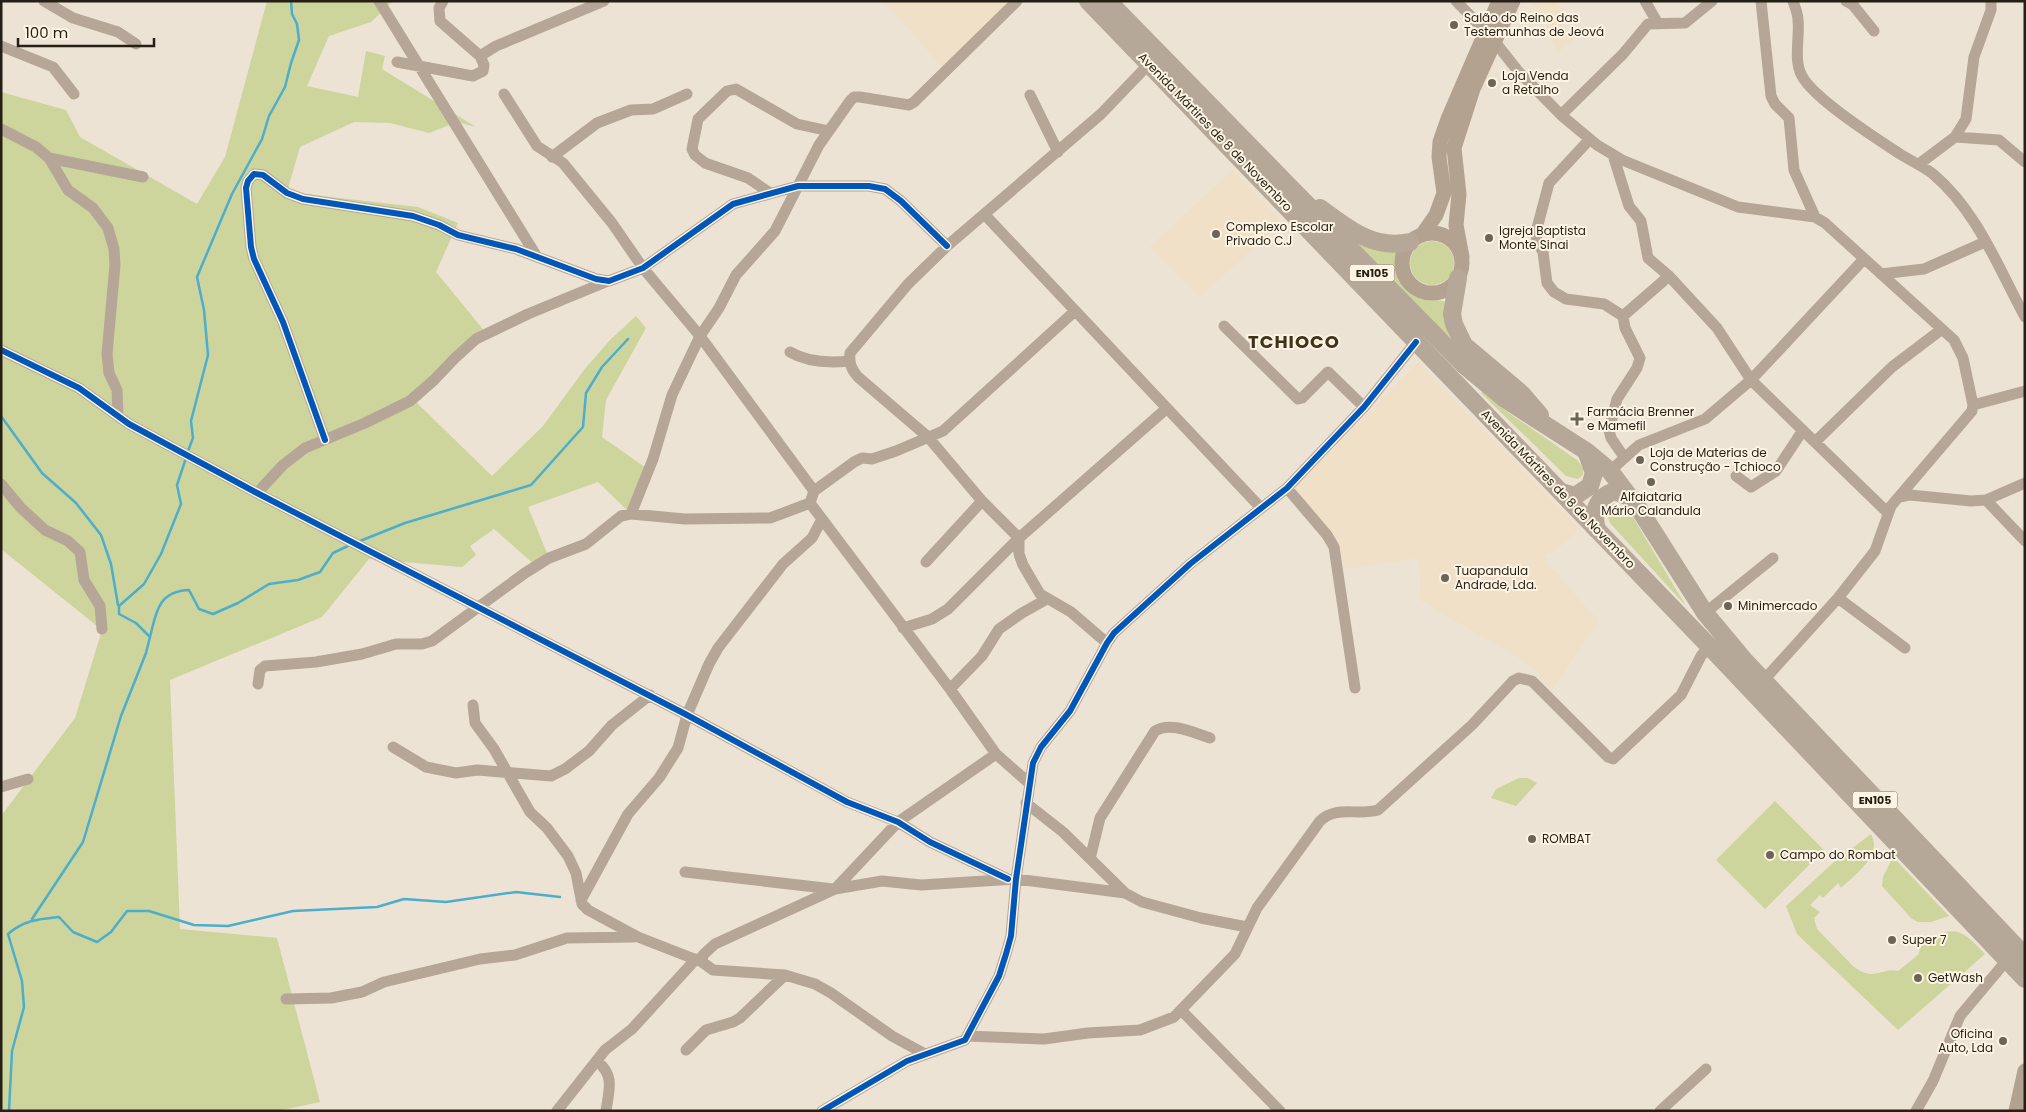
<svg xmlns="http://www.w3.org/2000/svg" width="2026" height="1112" font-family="Poppins,sans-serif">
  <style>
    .built { fill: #efe0c7 }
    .green { fill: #cdd49c }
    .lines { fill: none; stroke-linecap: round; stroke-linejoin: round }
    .stream { stroke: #4caeca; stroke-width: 2.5 }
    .street { stroke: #b5a697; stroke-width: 11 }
    .secondary { stroke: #b3a28f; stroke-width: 15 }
    .primary { stroke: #b6a898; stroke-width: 18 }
    .cycleway-casing { stroke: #fef4e4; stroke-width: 9 }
    .cycleway { stroke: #0057b8; stroke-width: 6 }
    .poi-dot { fill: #6b6458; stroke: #fef4e4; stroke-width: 2 }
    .labels { text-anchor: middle; stroke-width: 4; stroke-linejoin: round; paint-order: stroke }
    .shield { fill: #fef4e4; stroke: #665f53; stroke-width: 1 }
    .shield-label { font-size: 11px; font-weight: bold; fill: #251f15 }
    .poi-label { font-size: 12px; fill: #251f15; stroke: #fef4e4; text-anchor: start }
    .street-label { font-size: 12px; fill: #251f15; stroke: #fef4e4 }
    .district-label { font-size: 18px; font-weight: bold; letter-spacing: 1px; fill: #3f331c; stroke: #fef4e4 }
  </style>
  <rect width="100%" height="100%" fill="#ece3d4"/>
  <path class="built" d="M883,1h126l-66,67z
    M1535,1h20l10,10 -5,11 14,17 -16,13 -14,-22 7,-7 -19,-18z
    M1233,170l49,52 -82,75 -51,-50z
    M1418,362l162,167 -26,23 -9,2 3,11 51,56 -47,69 -17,-20 -22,-16 -92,-53 -2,-43 -74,11 -7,-27 -44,-53z"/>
  <path class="green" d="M267,1h126l-22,21 -42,14 -22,50 51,11 8,-46 19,5 -3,13 94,58 -19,-5 -28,11 -39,-10 -36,-1 -54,25 -13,45 131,15 40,16 -22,49 50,61 -69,70 75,73 51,-50 41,-56 26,-30 26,-24 10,12 -40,72 -4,37 47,33 -18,44 -33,-32 -70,25 21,51 -13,8 -42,-37 -24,17 6,9 -14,12 -93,-8 -47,58 -152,63 10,249 97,9 43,164 -43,9h-276v-295l74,-98 27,-88 -101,-81v-457l65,18 14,27 117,67 28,-47z
    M1349,237l49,14c-5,21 5,45 28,49 6,1 13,-1 19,2l27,58z
    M1410 263a22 22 0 1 1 44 0a22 22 0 1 1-44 0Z
    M1482,392l27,21 68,47 6,8v7l-5,4 -12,-3 -85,-83z
    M1612,504l12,4 10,11 52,87 -76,-83 -4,-12z
    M1519,778h9l9,5 -21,23 -25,-8 5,-9z
    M1775,801l49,49 -59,59 -49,-49z
    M1871,834c12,21 -16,41 -30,54l-3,-5 -15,15 -3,-3 -10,10 10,7 -6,6 3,11 36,37c21,17 29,1 45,5l21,-17 1,-7c32,-23 39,-21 65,7l-87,76 -101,-96 -11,-28 48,-44z
    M1893,857l56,59 -18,6h-13l-7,-4 -29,-32 1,-9z"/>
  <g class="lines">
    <path class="stream" d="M1,416l41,57 34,30 25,32 10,29 7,41
      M188,451l5,-13 -2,-17 17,-66 -4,-45 -7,-33 35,-83 30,-55 7,-23 16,-29 6,-24 8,-23 -2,-16 -5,-10 -1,-13
      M360,541l45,-18 126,-38 52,-58 3,-34 16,-26 26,-28
      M150,637c6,-24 8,-46 39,-47l10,19 14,5 25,-11 31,-19 29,-4 22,-8 13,-19 17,-8
      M32,919l51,-77 38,-126 25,-63 4,-16 -14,-14 -17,-9v-8l25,-22 17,-30 20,-50 -4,-19 9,-27
      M9,1111l3,-60 12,-44 -2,-26 -14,-47c16,-14 31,-15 51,-17l14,15 24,10 14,-10 16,-21h22l45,14 34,1 65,-15 84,-4 27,-8 42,3 70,-10 44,5"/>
    <path class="street" d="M44,1l29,17 45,14 18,12
      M379,1l158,256
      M1456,1l29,30
      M1645,1l12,21
      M1761,1l10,95 4,8 14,14 5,52 21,47
      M1793,1c2,6 5,13 5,19 2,17 -5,40 4,56 12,23 75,63 98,78 11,7 23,12 33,20 44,37 65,93 92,143
      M1846,1l7,4 21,26
      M1495,42l23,29 43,44 36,30 25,15 116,47 77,10 10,6 129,117 9,18 10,47 -1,6 -81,95 -16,45 -37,47 -75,83
      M1,46l52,21 21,27
      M480,56l16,-10 108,-45
      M397,62l76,14 10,-5 1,-6 -4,-9 -40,-35 -1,-13 4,-7
      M504,94l33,52 26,17 49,60 31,45 57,68 114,155
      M1030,95l28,57
      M1561,115l62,-61 25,-30 37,-1 27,-22
      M1,129l35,18 13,11 19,32 25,18 15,20 6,21 1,16 -8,89 2,19 8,17 1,26
      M1955,137l44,3 26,22
      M1590,139l-41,44 -13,49 1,10 6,10 4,31 7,9 12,7 38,5 19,12 2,12 15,30 -3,10 -20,31 -8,31 2,8 13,19
      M1613,155l16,51 12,15 7,37 21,18 48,52 34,52 137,133
      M552,157l45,-34 34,-13 22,-1 34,-15
      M49,158l94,19
      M1919,164l36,-27 11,-18 8,-62 17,-47v-9
      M770,193l-22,-15 -43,-15 -10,-8 -3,-6 6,-30 29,-28 9,-2 61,35 32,7
      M986,216l275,292
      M1881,274l43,-5 61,-27
      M1623,316l46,-40
      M1224,326l74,73 4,-1 26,-26 36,35
      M1,350l78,38 50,36 128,69 430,222 160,87 51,20 32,20 78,37
      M790,352c17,10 40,11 59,9
      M1973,405l52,-14
      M325,440l-42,-118 -29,-63 -3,-12 -5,-59 2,-7 6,-7 9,1 24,18 16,6 110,17 26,9 19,10 58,14 80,30 13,2 34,-13 90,-64 65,-18h71l16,3 16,12 46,45
      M1815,442l77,-75 50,-38
      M1610,471l29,-26 66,-26 46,-39 113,-121
      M1736,476l15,11 25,-16 27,-41
      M1,484l20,24 24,22 23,11 12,11 4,28 16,26 2,23
      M1287,488l40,47 7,12 21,141
      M257,493l26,-28 22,-17 60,-25 45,-22 24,-21 21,-22 21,-19 52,-25 80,-33
      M1901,497l9,-2 61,6 15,-1 39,-17
      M1986,500l39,41
      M810,503l140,186 46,65 33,29
      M631,514l22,-55 19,-64 28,-59 19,-28 17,-33 39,-44 44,-86 31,-44 4,-4h6l49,8 5,-3 103,-101
      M926,562l56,-61
      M1838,598l67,50
      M1705,613l68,-55
      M903,628l29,-9 16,-10 71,-71 147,-129
      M1107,643l-36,-31 -31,-18 -17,-29 -4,-11v-16l-37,-37 -54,-64 -70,-60c-7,-8 -9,-14 -8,-24l58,-69 39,-38 154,-132 48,-50
      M258,684l2,-14 5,-4 51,-4 46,-8 34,-10h26l10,-3 93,-68 24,-15 37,-14 35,-28 10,-2 54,5 85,-1 40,-15 4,-12 40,-29 8,-4 10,1 24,-8 47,-20 132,-120
      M950,689l32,-33 17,-27 23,-16 25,-14
      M473,705l2,18 19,26 36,63 17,16 21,28 8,17 6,31 6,6 50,27 64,25 11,8 72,5 30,9 16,9 61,43 33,18
      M393,747l33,20 30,6 21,-3 74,6 14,-7 24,-18 23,-26 38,-30
      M1,787l27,-8
      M1026,803l37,29 62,61 17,9 59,16 46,9
      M1090,859l10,-41 55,-87c15,-10 39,2 55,7
      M685,872l148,17
      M835,889l63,-67 98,-68
      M581,900l47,-86 31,-36 19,-30 9,-33 22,-51 9,-16 65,-84 29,-26 10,-19
      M702,962l1,-7 12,-11 120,-55 47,-8 39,4 95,-6 109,14
      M286,999l45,-1 31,-6 22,-10 96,-23 35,-4 52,-17 67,-1
      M1181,1010l99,101
      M967,1036l77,3 44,-6 52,-3 34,-13 61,-63 22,-46 63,-87c17,-16 37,-5 58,-11l94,-85 41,-44 6,-3 13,3 76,76 5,2 68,-64 20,-39 8,-10
      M686,1050l20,-20 27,-8 7,-4 45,-43
      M597,1061c18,15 12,28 9,50
      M557,1111l48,-61 27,-21 64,-70
      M822,1111l85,-50 58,-21 34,-64 7,-22 5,-18 5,-57 17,-116 8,-16 29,-36 37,-68 7,-10 76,-69 97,-76 77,-81 52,-65
      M1660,1111l46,-42
      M1916,1111l17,-30 27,-65 47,-56"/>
    <path class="secondary" d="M1402 263a30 30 0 1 1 60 0a30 30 0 1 1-60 0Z
      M1422,235l14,-20 8,-22 -5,-36 1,-15 8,-23 51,-118
      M1462,257l-6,-32 3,-31 -5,-46 19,-59 40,-88
      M2016,1111l9,-40"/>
    <path class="primary" d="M1088,1l621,645 316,333
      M1108,1l356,364 41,34 81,52 24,20 31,41 64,101 40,48 280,295
      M1320,208c29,21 53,42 90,34
      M1458,278l-6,36 2,10 10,21 58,49 18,21
      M1561,492l14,4 15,-10 4,-13 -8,-22
      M1597,530c-5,-18 -1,-33 18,-39l16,7"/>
    <g class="cycleway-casing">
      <path id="cycleway" d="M1,350l78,38 50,36 128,69 430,222 160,87 51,20 32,20 78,37
        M325,440l-42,-118 -29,-63 -3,-12 -5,-59 2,-7 6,-7 9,1 24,18 16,6 110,17 26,9 19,10 58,14 80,30 13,2 34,-13 90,-64 65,-18h71l16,3 16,12 46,45
        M822,1111l85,-50 58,-21 34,-64 7,-22 5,-18 5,-57 17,-116 8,-16 29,-36 37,-68 7,-10 76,-69 97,-76 77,-81 52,-65"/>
    </g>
    <use href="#cycleway" class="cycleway"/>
  </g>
  <g class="poi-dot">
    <circle cx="1454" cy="25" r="5"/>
    <circle cx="1492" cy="83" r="5"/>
    <circle cx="1216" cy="234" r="5"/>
    <circle cx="1489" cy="238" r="5"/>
    <path d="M1574.5 411.5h5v5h5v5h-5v5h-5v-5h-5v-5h5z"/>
    <circle cx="1640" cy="460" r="5"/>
    <circle cx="1651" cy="482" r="5"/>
    <circle cx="1445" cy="578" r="5"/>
    <circle cx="1728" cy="606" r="5"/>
    <circle cx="1532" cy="839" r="5"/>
    <circle cx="1770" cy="855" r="5"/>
    <circle cx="1892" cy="940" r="5"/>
    <circle cx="1918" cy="978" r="5"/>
    <circle cx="2003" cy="1041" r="5"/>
  </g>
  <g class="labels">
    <g class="shield">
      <rect x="1349.5" y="264.5" width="45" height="17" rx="4"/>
      <rect x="1852.5" y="791.5" width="45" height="17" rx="4"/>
    </g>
    <g class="shield-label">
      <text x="1372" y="277">EN105</text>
      <text x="1875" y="804">EN105</text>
    </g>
    <g class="poi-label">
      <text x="1464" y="22">Salão do Reino das<tspan x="1464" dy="14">Testemunhas de Jeová</tspan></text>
      <text x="1502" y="80">Loja Venda<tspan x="1502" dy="14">a Retalho</tspan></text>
      <text x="1226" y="231">Complexo Escolar<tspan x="1226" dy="14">Privado C.J</tspan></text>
      <text x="1499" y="235">Igreja Baptista<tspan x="1499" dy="14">Monte Sinai</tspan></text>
      <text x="1587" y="416">Farmácia Brenner<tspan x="1587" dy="14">e Mamefil</tspan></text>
      <text x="1650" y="457">Loja de Materias de<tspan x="1650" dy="14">Construção - Tchioco</tspan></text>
      <text x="1651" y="501" text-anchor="middle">Alfaiataria<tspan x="1651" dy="14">Mário Calandula</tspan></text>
      <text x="1455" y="575">Tuapandula<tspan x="1455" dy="14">Andrade, Lda.</tspan></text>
      <text x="1738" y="610">Minimercado</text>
      <text x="1542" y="843">ROMBAT</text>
      <text x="1780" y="859">Campo do Rombat</text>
      <text x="1902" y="944">Super 7</text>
      <text x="1928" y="982">GetWash</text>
      <text x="1993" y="1038" text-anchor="end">Oficina<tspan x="1993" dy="14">Auto, Lda</tspan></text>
    </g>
    <g class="street-label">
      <text transform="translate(1215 132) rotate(46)" y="4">Avenida Mártires de 8 de Novembro</text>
      <text transform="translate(1558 489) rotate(46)" y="4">Avenida Mártires de 8 de Novembro</text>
    </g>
    <g class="district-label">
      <text x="1294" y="348">TCHIOCO</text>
    </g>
  </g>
  <rect width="2026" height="1112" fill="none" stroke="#251f15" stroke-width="5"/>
  <path d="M18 38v8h136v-8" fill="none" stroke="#251f15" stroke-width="2.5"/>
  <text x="25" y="38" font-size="15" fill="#251f15" stroke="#fef4e4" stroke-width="4" paint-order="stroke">100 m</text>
</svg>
